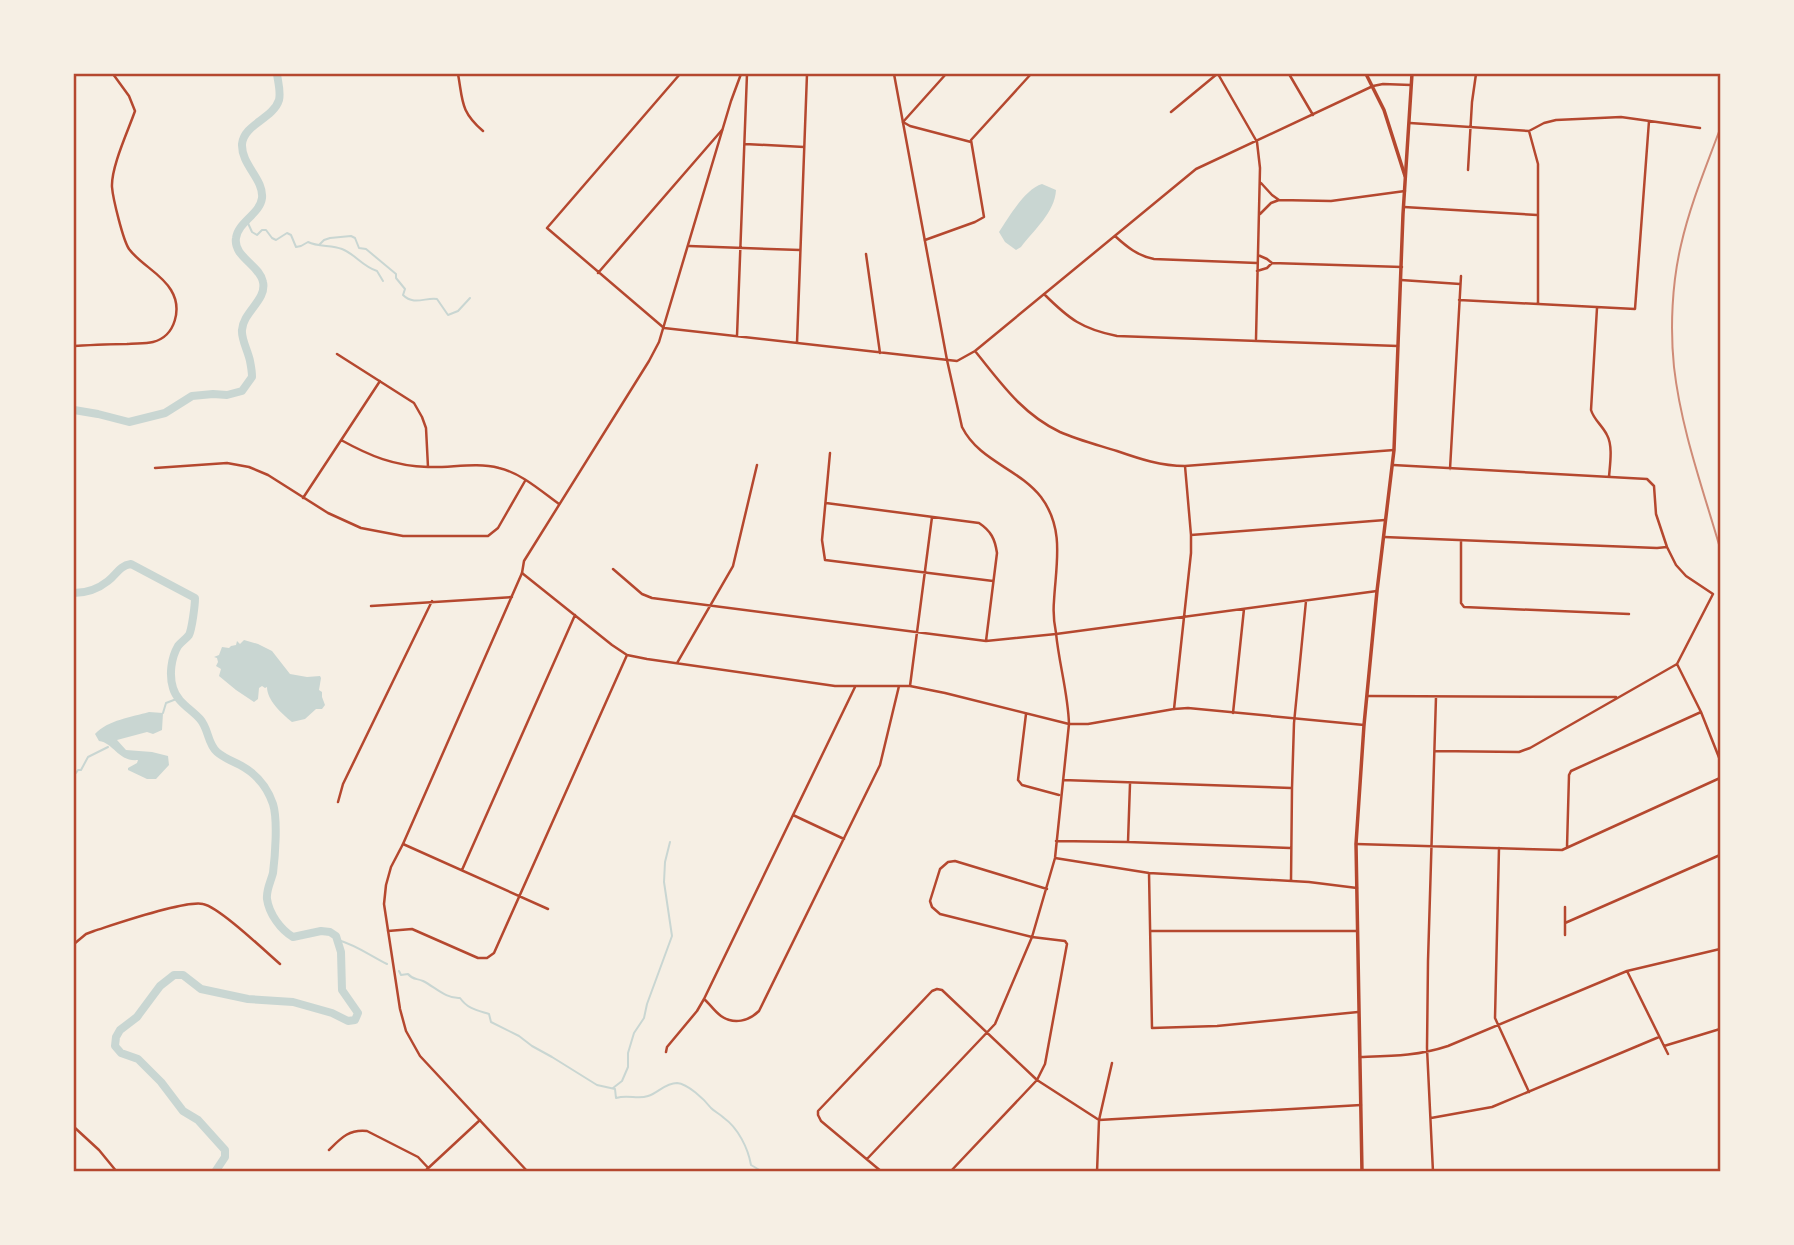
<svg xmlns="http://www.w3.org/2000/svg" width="1794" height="1245" font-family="Figtree,sans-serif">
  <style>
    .water { fill: #c9d6d2 }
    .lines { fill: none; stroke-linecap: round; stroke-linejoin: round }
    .stream { stroke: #c9d6d2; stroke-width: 2 }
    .river { stroke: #c9d6d2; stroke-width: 8 }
    .minor { stroke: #b5482f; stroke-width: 2.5 }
    .tertiary { stroke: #b5482f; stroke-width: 2.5 }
    .secondary { stroke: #b5482f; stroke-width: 3.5 }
    .primary { stroke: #b5482f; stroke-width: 3.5 }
    .rail { stroke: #cf8b77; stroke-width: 2 }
    .neatline { fill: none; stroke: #b5482f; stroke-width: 2.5 }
  </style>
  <rect width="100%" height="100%" fill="#f6efe4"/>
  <path class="water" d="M1042,184l14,6c-1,22 -22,40 -35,57l-5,3 -11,-8 -6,-10c10,-15 26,-43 43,-48z
    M244,640l14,4 14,7 18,23 17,3 13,-1 1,2 -2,12 3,2v5l3,8 -3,4h-6l-11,10 -13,3c-11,-9 -25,-22 -25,-35l-2,1 -3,-2 -3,2 -1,11 -4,3 -18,-12 -17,-14 2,-7 -5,-3 2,-4 -1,-4 -3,-1 5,-2 3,-8 7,1 2,-2 5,-1 1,-4 3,3z
    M149,712l14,1 -1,17 -9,4 -6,-2 -30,8 9,10 26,2 16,4 1,9 -13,14h-9l-19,-9v-2l9,-5 1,-3c-20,2 -24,-17 -39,-19l-4,-7c13,-14 37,-17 54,-22z"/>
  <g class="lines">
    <path class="stream" d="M247,221l5,11 5,3 5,-5h4l6,8 4,2 11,-7 4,2 5,12 5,-1 7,-4c10,5 23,3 34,7 13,5 20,17 35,22l6,10
      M319,245l5,-5 6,-2 21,-2 4,2 4,10 7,1 30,25v4l9,11 -2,6c11,11 23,2 34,4l11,16 10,-4 12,-13
      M163,713l3,-10 13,-5
      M74,772l2,1 2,-3h3l7,-13 20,-10
      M338,940c18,5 33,16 49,24
      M399,971l2,4 7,-1c5,6 8,4 15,7 12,6 23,18 37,17 8,11 16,12 29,16l2,8 28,14 13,10 20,11 45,28 18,4 1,9c13,-4 21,2 32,-2 10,-3 17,-13 29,-13 11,1 27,16 34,25 4,4 9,6 13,10 14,10 24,30 27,47l12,7
      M613,1088l9,-7 6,-14v-14l6,-20 10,-15 3,-14 25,-68 -8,-54 1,-20 5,-20"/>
    <path class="river" d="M74,410l24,4 31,8 36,-9 27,-17 21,-2 14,1 15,-4 10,-14c0,-6 -1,-11 -2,-16 -2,-10 -9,-22 -8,-31 1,-18 25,-30 21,-48 -3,-17 -30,-25 -27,-44 2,-16 24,-24 26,-40 2,-19 -21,-33 -20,-54 2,-20 31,-25 37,-44 2,-8 -1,-18 -2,-26
      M74,593c11,0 24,-4 34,-12 9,-7 11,-15 23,-17l64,34c0,7 -3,31 -6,37 -3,4 -8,7 -11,11 -7,12 -9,29 -5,42 4,14 18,21 27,31 9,10 7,24 17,33 7,6 15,9 23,13 17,9 27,21 33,39 5,16 2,53 0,69 -2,8 -7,17 -6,26 2,15 14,31 26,38l28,-6 9,1 6,4 5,16 1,38 16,23 -3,7 -7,1 -16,-8 -39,-11 -45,-3 -47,-10 -18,-14h-9l-14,11 -23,31 -17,13 -4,7 -1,9 6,7 17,6 23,23 22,29 15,9 27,30v7l-10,15"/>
    <path class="minor" d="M458,74c5,27 2,37 25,57
      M680,74l-133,154 117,100 293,33 18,-10 221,-182 177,-83 10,-2 28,1
      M946,74l-43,48 7,4 61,16
      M1218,74l39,68 3,26 -4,171
      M1289,74l24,41
      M1171,112l46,-38
      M1410,123l119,8 15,-8 12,-3 65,-3 79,11
      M1529,131l9,33v140
      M745,144l59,3
      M1468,170l4,-68 4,-28
      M1261,183l11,12 7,5
      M1404,207l133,8
      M1260,214l11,-11 8,-3 52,1 74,-10
      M1115,236c12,11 23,20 39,23l103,4
      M925,240l50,-18 9,-5 -13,-77 60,-66
      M689,246l111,4
      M866,254l14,99
      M1258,255l9,4 5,4 130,4
      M1257,271l10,-3 5,-5
      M598,273l124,-143
      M1401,280l59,4
      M1044,294c25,25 38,35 73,42l281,10
      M1459,300l176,9 14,-188
      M1597,308l-6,102c3,10 11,15 16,25 6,11 3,29 2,42
      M737,336l10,-262
      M797,343l10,-269
      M74,346c17,-1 35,-2 53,-2 8,-1 18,0 26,-2 23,-6 29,-34 18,-52 -10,-17 -30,-25 -42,-41 -6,-9 -16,-50 -17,-62 -1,-20 16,-56 23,-76l-6,-15 -16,-22
      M975,351c26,32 47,63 85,81 18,8 38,13 57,19 23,8 44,15 68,15l209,-16
      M337,354l77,49 8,14 4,11 2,39
      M341,440c29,16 53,26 87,27 23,1 48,-5 71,1 22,5 42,23 60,36
      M830,453l-8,87 3,20 168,21
      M1393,465l254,14 7,7 2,28 11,33 9,18 10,11 27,18 -36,70 -147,84 -11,4 -84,-1
      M155,468l72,-5 22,4 19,8 60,38 33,15 42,8h85l10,-8 27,-47
      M1450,469l11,-193
      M303,498l77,-117
      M826,503l153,20c12,8 16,16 18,30l-11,88
      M1191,535l194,-15
      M1384,537l273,11 10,-1
      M1461,541v62l3,4 165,7
      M613,569l29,25 10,4 334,43 70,-7 321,-43
      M522,573l90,72 15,10 20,4 188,27h75l35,7 124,31 -14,134 -23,79 -37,87 -128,135
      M371,606l141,-9
      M677,663l56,-97 24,-101
      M1677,664l24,48 19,48
      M910,686l22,-169
      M1368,696l248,1
      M1174,709l17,-156v-18l-6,-69
      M1233,713l11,-104
      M1026,714l-8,66 4,5 37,10
      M1063,780l228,8
      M338,802l5,-18 89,-183
      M793,815l51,24
      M1056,841l72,1 162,6
      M1128,842l2,-58
      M403,844l145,65
      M1356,844l206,6 158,-72
      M1567,847l2,-72 2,-4 130,-59
      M1499,848l-4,170 34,74
      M1055,858l94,15 160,9 48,6
      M462,870l113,-255
      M1149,873l3,155 65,-2 141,-14
      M1291,881l1,-93 2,-65 12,-122
      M1565,923l155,-68
      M388,931l24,-2 66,29h9l7,-5 133,-298
      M1150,931h206
      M1565,935v-28
      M74,944l12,-10 8,-3c22,-7 91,-31 109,-27 16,3 62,47 77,60
      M1627,971l41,83
      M704,999c6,5 10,12 17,17 13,9 28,5 38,-5l121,-246 19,-79
      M1664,1046l56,-17
      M666,1052l1,-5 30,-36 7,-12 151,-312
      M1360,1057c31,-1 58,-1 88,-11l179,-75 93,-22
      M1431,1118l61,-11 167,-70
      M74,1127l25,23 18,22
      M329,1150c12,-12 20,-21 38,-19l51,26 14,15
      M424,1172l56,-52
      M882,1172l-61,-51 -3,-6v-4l114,-120 5,-2 5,1 95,90 62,40 262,-15
      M950,1172l87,-92 8,-16 22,-120 -2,-3 -33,-4 -92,-23 -8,-7 -2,-6 10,-32 8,-7 7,-1 92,28
      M1097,1172l2,-52 13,-57
      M1433,1172l-6,-124 1,-87 8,-264"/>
    <path class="tertiary" d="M894,74l53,286 15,67c17,34 56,41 79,70 24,32 15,67 13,104 -1,11 0,22 2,32 3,31 12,60 13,91h19l86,-15 14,-1 176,17
      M528,1172l-108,-116 -14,-25 -6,-22 -16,-105 2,-19 5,-18 12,-23 119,-271 2,-12 125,-200 10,-19 72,-241 10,-27"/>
    <path class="secondary" d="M1366,74l18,36 21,66"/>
    <path class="primary" d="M1362,1172l-6,-328 8,-119 13,-134 17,-141 9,-236 9,-140"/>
    <path class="rail" d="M1720,129c-14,38 -30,76 -39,116 -9,38 -11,83 -7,122 7,62 29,122 46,181"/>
  </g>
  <rect width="1794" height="1245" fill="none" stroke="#f6efe4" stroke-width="150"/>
  <rect x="75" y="75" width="1644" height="1095" class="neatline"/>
</svg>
